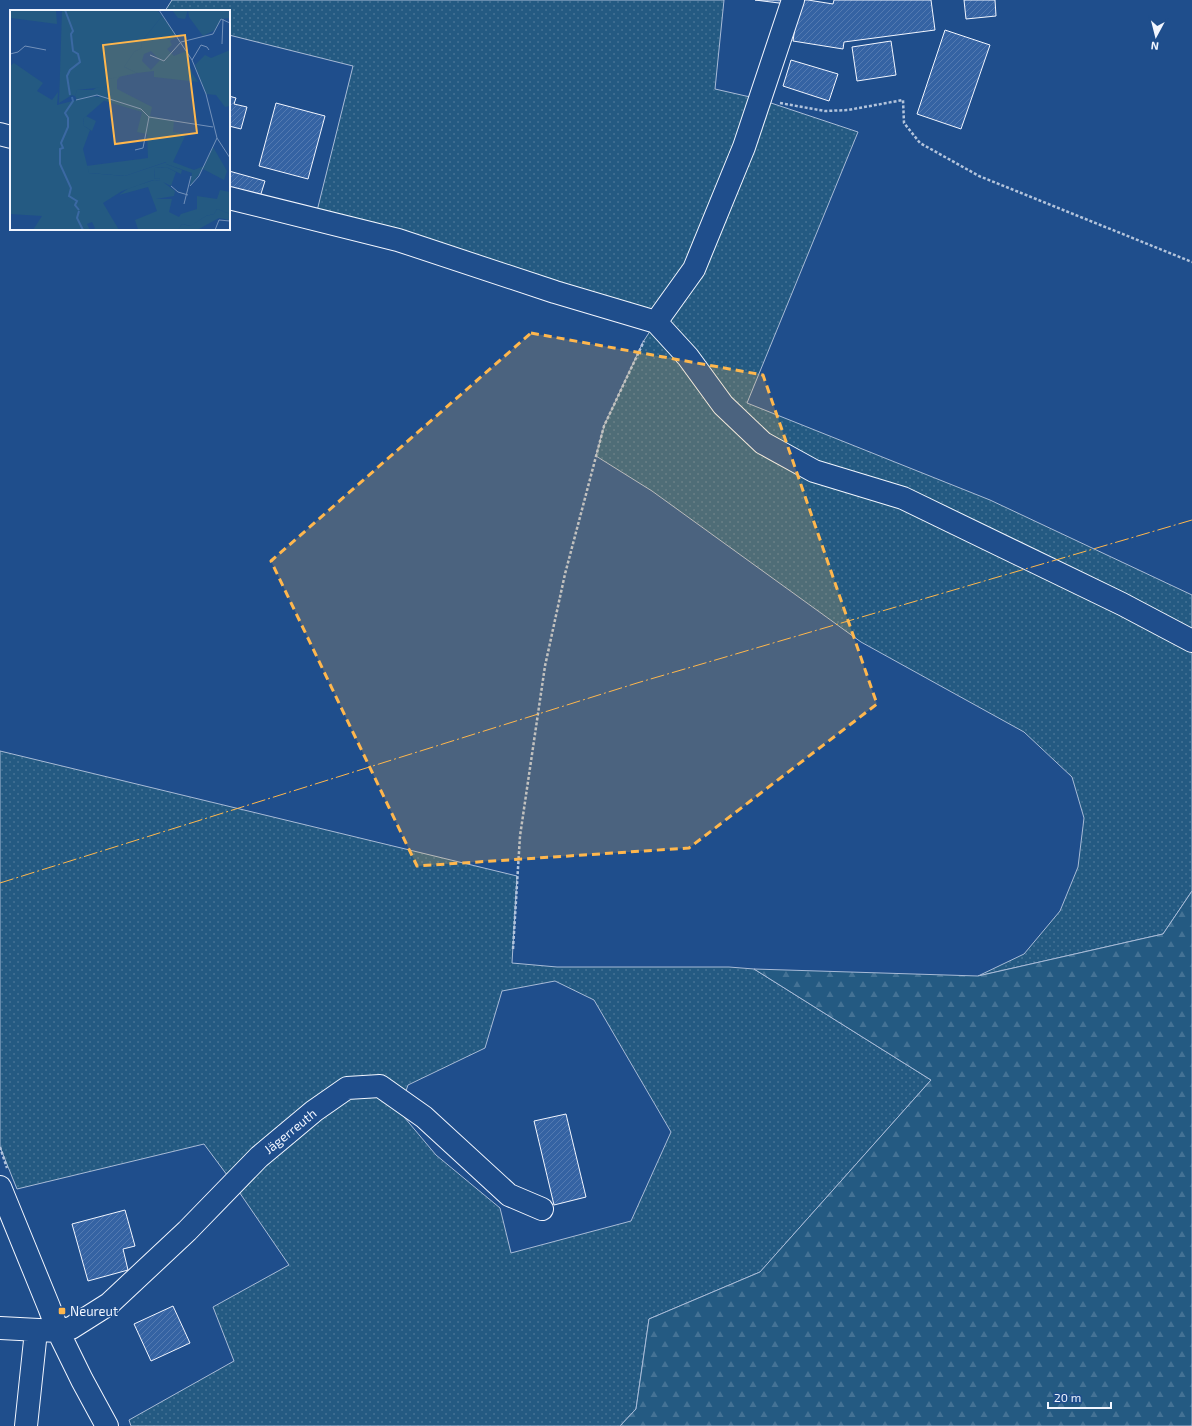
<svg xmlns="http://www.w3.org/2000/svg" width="1192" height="1426" font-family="'Exo 2',sans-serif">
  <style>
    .grass { fill: url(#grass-dots); stroke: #a8bbd7; fill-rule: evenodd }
    .forest { fill: url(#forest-firs); stroke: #a8bbd7 }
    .building { fill: url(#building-hatch); stroke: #f2f6ff }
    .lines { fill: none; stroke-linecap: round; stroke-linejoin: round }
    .minor-casing { stroke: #f2f6ff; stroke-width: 24 }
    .path { stroke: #b3c4dc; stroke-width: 2.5; stroke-dasharray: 3 2; stroke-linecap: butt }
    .minor { stroke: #1f4e8c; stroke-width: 22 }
    .power { stroke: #ffb74d; stroke-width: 1; stroke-dasharray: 14 3 2 3; stroke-linecap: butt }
    .marked { fill: #ffb74d; fill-opacity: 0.2; stroke: #ffb74d; stroke-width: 3; stroke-dasharray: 8 5; stroke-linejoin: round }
    .poi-dot { fill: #ffb74d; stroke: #1f4e8c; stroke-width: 1.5 }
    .labels { text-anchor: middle; stroke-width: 3; stroke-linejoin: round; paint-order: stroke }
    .street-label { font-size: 13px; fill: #f2f6ff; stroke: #1f4e8c }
    .poi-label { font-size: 13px; fill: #f2f6ff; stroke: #1f4e8c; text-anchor: start }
    .inset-river { fill: none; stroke: #3b69a3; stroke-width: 2 }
    .inset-road { fill: none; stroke: #7391ba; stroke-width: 1 }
    .view { fill: #ffb74d; fill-opacity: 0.15; stroke: #ffb74d; stroke-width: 2 }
    .inset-edge { fill: none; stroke: #f2f6ff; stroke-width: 2 }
  </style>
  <defs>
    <pattern id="grass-dots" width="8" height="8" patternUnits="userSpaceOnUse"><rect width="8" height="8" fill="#245a82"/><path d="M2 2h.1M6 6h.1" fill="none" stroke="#447295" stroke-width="1.8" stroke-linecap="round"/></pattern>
    <pattern id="forest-firs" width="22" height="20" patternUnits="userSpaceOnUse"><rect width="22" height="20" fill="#245a82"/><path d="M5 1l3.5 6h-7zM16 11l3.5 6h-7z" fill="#447295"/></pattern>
    <pattern id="building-hatch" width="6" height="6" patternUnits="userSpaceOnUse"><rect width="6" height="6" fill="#3563a3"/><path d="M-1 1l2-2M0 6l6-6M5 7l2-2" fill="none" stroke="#537ab1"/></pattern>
  </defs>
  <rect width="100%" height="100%" fill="#1f4e8c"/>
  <path class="grass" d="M172,0h552l-9,89 44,10 99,33 -111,271 243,97 202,95v296l-29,43 -185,42 46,-22 36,-43 18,-44 6,-49 -12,-41 -48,-45 -163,-90 -209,-151 -56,-35 8,-30 39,-84 13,-20 -341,-103 38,-153 -124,-31v-24h-64z
    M0,751l517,125 -5,87 45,4h172l25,2 177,111 -171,192 -111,47 -13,90 -16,17h-489l-2,-6 105,-59 -21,-54 76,-42 -56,-82 -29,-39 -187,45 -17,-42zM555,981l39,19 77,132 -40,89 -120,32 -11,-45 -64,-53 -37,-44 9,-26 77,-37 17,-57z"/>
  <path class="forest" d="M1192,891v535h-572l16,-17 13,-90 111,-47 171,-192 -177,-111 224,7 185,-42z"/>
  <path class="building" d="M755,0h32v4z
    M799,0h9l25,4 1,-4h97l4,30 -91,12 -1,7 -50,-8z
    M964,0h31l1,16 -30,3z
    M945,30l45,15 -29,84 -44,-15z
    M891,41l5,34 -39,6 -5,-34z
    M791,60l47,14 -9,27 -46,-15z
    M229,96l7,2 -2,6 13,3 -6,22 -12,-3z
    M276,103l49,13 -17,63 -49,-13z
    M229,171l36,10 -6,19 -30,-9z
    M566,1114l20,83 -32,8 -20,-84z
    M125,1210l10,36 -12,3 5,21 -40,11 -16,-57z
    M173,1306l17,37 -39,18 -17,-37z"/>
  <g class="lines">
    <g class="minor-casing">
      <path id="minor" d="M0,134l11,3
        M229,198l169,42 157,52 101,30 32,35 35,48 40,38 51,28 89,27 219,106 70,37
        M656,322l38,-53 50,-122 49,-147
        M0,1187l49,120 9,24 24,49 25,46
        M0,1328l58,3 13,-3 38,-24 78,-73 72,-74 55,-46 33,-23 33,-2 44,31 85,78 33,14
        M26,1426l10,-95"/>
    </g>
    <path class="path" d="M780,103l45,8 23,-1 55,-10 1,23 16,20 59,33 213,86
      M513,949l7,-113 25,-170 20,-92 39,-148 40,-85
      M0,1147l7,21"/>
    <use href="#minor" class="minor"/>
    <path class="power" d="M0,883l637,-200 555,-163"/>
  </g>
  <path class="marked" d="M531,333l232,42 114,329 -188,144 -272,18 -146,-305z"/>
  <rect class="poi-dot" x="58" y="1307" width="8" height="8" rx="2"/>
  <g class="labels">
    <g class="street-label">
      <text transform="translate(290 1131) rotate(-39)" y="5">Jägerreuth</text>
    </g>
    <g class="poi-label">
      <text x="70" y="1316">Neureut</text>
    </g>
  </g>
  <g transform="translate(10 10)">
    <rect width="220" height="220" fill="#1f4e8c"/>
    <path d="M0,0h46l1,14 -46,-6 -1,3zM162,0h16l-3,9 -7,-1zM152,6l15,20 -7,5 2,4 -5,4 7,7 12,-5 6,22 6,9 -44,-5v-6l-17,2 -13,-6 10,-15 7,-4 1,-7zM141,41l9,9 -9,10 -9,-9 2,-7zM220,40v56l-5,1 -9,-12 -10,-1 -11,-29 10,-10 6,3zM112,64l-5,6v9l35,18 -2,9 24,5 -1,11 13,2 -13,28 21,8 10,-4 9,-19 14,24 -3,9 -21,-11 -13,17 2,-13 -26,-9v-2l-41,14 -36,-3 -3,-7 62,-8 -1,-24 -10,-2 5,-20 -37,-11 -8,-6 -20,5 -2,-4 2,-6h16l16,-11zM76,106l10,5 -4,10 -8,-5 -1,-7zM156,157l10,5 -5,14 -8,-4 12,9 -1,5 -18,3h16l-3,13 10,5 2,-3 16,-5v-13l20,3 3,-9 10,2v22l-13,-5 -3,5 -8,2 -15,10 -9,-2 -4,6 -40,-1 -3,-9 22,-9 -9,-24 -29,8 10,-7 25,-8 6,1 -1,-3 -5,1 1,-11z" fill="#245a82" fill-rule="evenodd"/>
    <path d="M52,0h95l5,6 -20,25 -1,7 -7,4 -10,15 13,6 -28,6 -4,8 -28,3 -2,6 -3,-1 -13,8zM178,0h42v8l-9,1 -6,11 -12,6 -14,-19zM4,53l29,20 -6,8 15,9 6,-8 -1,13 35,-9 15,2 -24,21 1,7 6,4 -7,19 6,24 36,3 42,-14 -1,2 16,6 -1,4 -15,-7 -11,1 -1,11 5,-1 2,3 -8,-1 -31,11 -19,12 16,27h-26l2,-2 -3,-6 -5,2 3,6h-57l9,-14 -32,-2v-148zM207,199l13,5v6l-11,-2 -22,12h-19l4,-6 8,2 16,-10 8,-2z" fill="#245a82"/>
    <path class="inset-river" d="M55,0l8,21 -2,3 2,17 5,3 2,8 -10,8 -3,6 3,19M62,87l1,4 -8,12 3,5v9l-7,16 2,5 -3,1v15l11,24 -2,8 8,5 -2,4 4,5M69,201l-2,7 6,12"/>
    <path class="inset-road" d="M149,0l33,50 14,34 11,44 13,20M212,34l1,-25M0,44l8,-2 7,-6 21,4M140,45l14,6 17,-19 32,-8 8,-15 9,4M182,50l9,-15 6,2 2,3M66,90l21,-5 44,14 8,8 64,10M125,140l8,-2 6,-31M161,176l7,6 10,3M180,176l9,-10 18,-38M174,194l7,-28M205,220l4,-10 11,1"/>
    <path class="view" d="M175,25l12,98 -82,11 -12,-99z"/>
    <rect width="220" height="220" class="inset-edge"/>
  </g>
  <g transform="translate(1156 36) rotate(187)" stroke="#1f4e8c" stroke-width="3" paint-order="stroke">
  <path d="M0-3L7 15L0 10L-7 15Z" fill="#f2f6ff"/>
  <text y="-6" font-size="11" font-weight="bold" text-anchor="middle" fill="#f2f6ff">N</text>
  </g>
  <path d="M1048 1402v6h63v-6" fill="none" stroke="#f2f6ff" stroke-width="2"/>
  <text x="1054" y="1402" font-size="12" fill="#f2f6ff" stroke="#1f4e8c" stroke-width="3" paint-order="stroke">20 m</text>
</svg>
